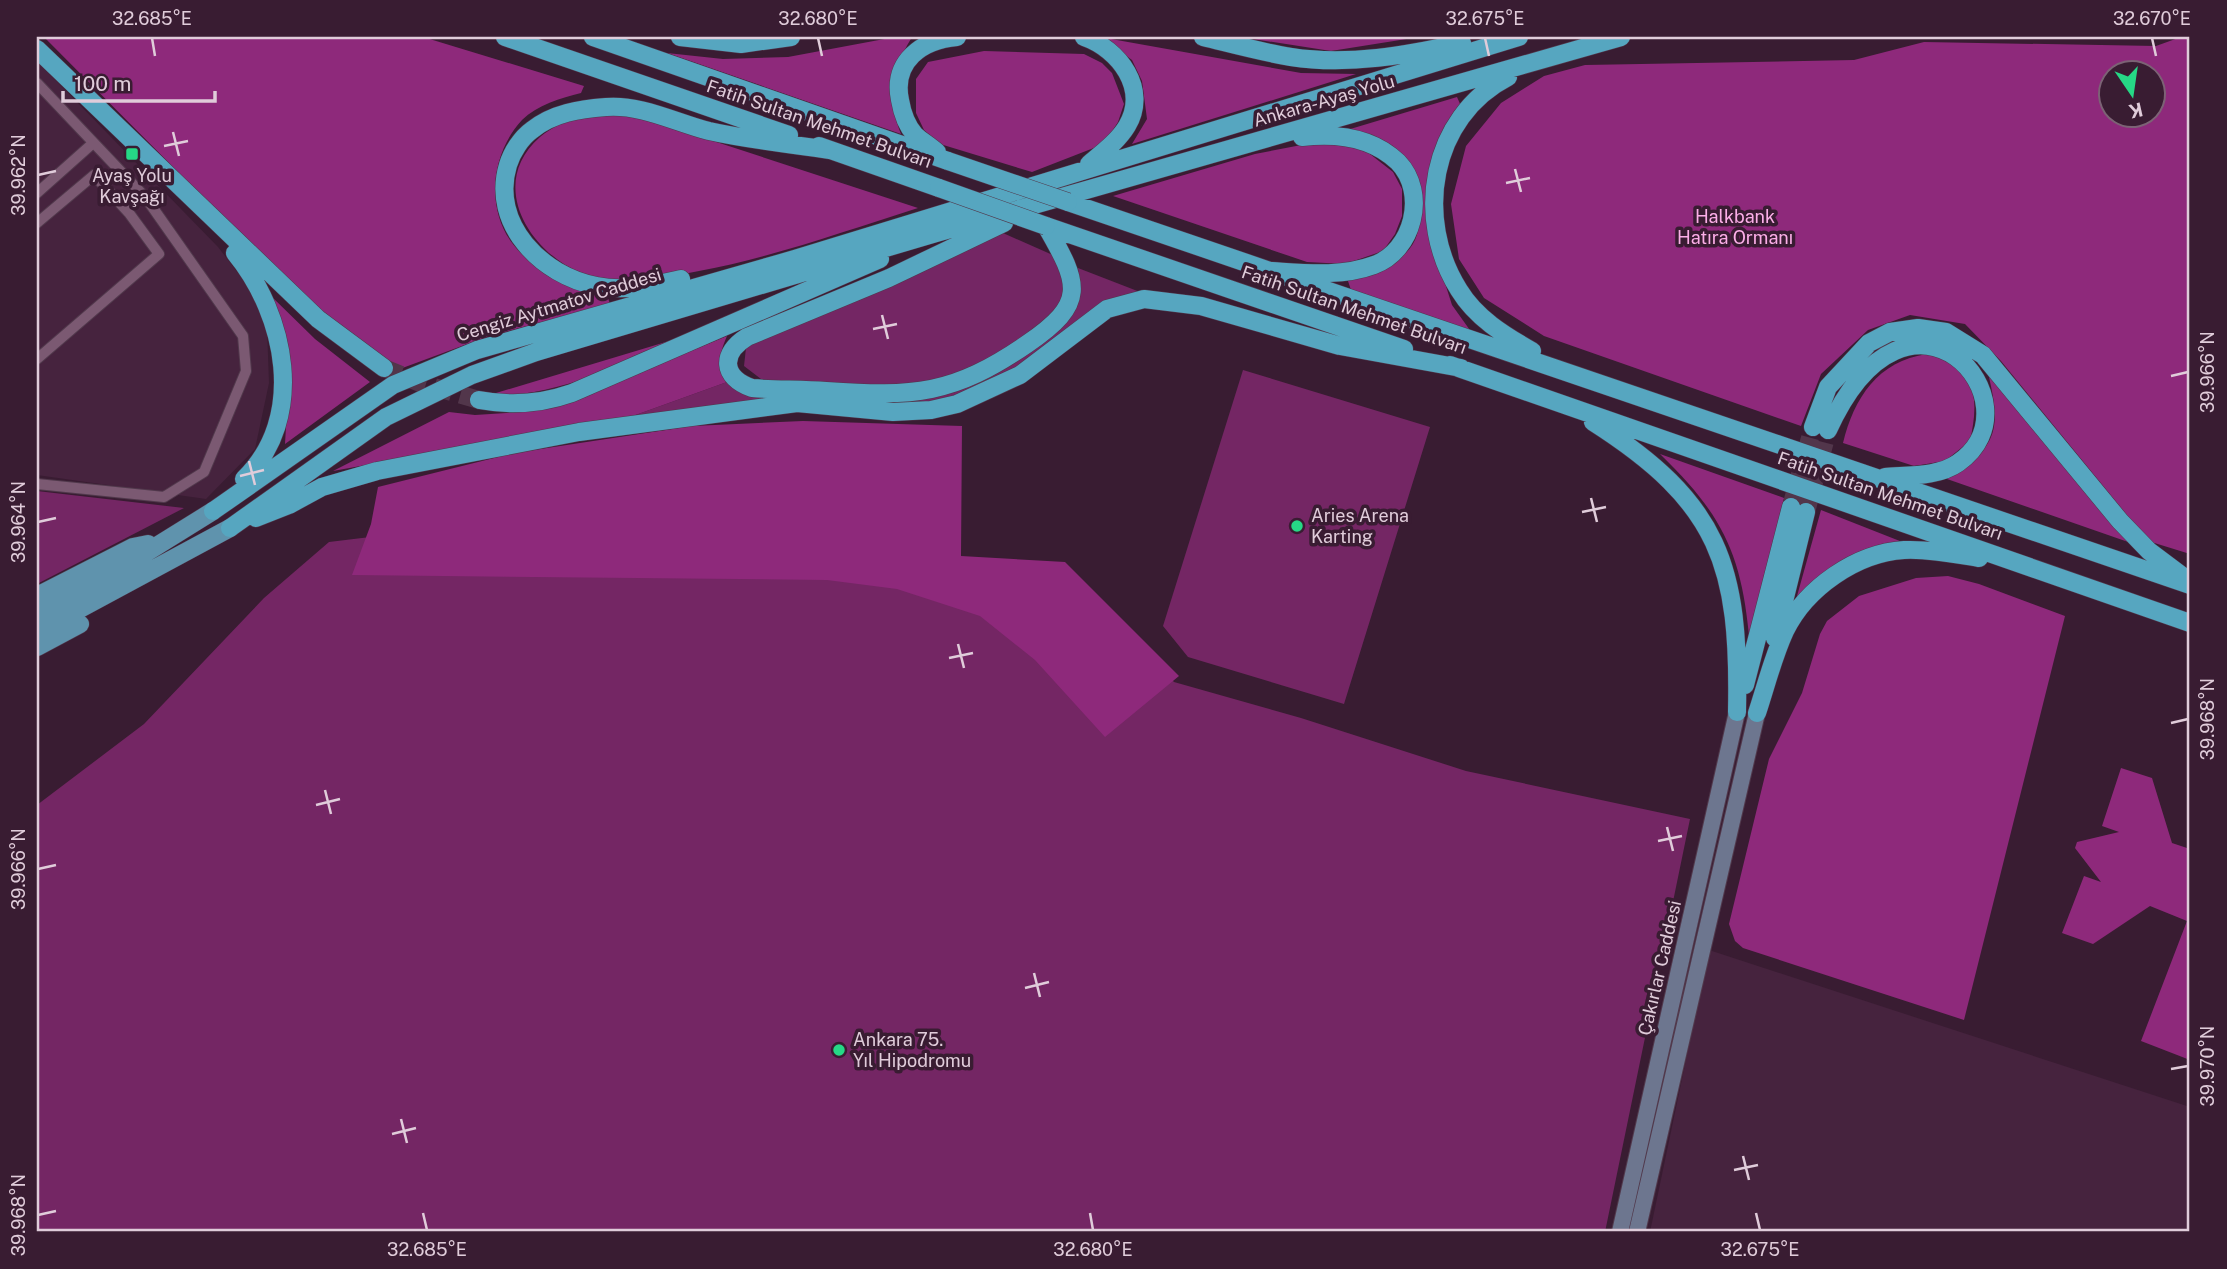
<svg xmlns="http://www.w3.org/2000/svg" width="2227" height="1269" font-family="'Public Sans',sans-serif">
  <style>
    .built { fill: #46233e }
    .green { fill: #742664 }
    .forest { fill: #8e297b; fill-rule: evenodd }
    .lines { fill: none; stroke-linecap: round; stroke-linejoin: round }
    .trunk-tunnel { stroke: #52364b; stroke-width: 18; stroke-dasharray: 18 9; stroke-linecap: butt }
    .minor-casing { stroke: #51394c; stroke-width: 12 }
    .secondary-casing { stroke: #51394c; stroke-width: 18 }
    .primary-casing { stroke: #51394c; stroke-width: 19 }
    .trunk-casing { stroke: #51394c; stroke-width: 19 }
    .minor { stroke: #7b5972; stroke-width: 10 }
    .secondary { stroke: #6d768f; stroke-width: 16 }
    .primary { stroke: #5f93ad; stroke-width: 18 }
    .trunk { stroke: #56a6c0; stroke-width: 18 }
    .trunk-bridge-casing { stroke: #51394c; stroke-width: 19; stroke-linecap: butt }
    .trunk-bridge { stroke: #56a6c0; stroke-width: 18 }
    .ticks { fill: none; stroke: #e0ccda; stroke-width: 2.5 }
    .poi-dot { fill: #26d886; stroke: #391c32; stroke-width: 2.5 }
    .labels { text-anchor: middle; stroke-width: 7; stroke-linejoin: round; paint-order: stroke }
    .street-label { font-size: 18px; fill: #e0ccda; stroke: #391c32 }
    .poi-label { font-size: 18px; fill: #e0ccda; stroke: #391c32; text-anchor: start }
    .park-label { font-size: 18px; fill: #fcaee8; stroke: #391c32 }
    .neatline { fill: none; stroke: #e0ccda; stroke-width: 2.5 }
    .ticks-label { font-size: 18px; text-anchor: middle; fill: #e0ccda }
  </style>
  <rect width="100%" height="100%" fill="#391c32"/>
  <path class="built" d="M37,61l181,186 31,40 18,41 2,55 -14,66 -49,50 -169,-24z
    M1709,950l481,157v125h-540z"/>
  <path class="green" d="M1003,233l52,23 9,17v27l-15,21 -76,50 -69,18 -125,-7 -18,-3 -17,-13 2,-18 9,-8z
    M1078,268l62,24 -30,8 -93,68 -39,21 -52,14 -296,14 97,-35 222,9 128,-84 3,-16z
    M1243,370l187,57 -86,277 -156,-47 -25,-31z
    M37,491l147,17 -147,76z
    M395,534l663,31 116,117 127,36 165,53 224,48 -85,413h-1568v-427l107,-81 120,-126 65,-56z"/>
  <path class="forest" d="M44,37h379l161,49 -3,7c-20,5 -44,12 -59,27 -33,35 -38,98 -1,133 25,23 54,33 86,42l3,9 -121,32 -92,34 -87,-65z
    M895,37h17c-21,35 -26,58 -11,97l-234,-81 56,6 65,-2z
    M1100,37l201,36 55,1 -224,70 15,-25 -5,-38 -10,-21z
    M1240,37h179l-88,14z
    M2181,37h9v517l-42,-13 -147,-180 -36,-37 -55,-9 -42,15 -47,44 -20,52 -257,-90 -60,-38 -25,-39 -8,-55 15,-58 35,-43 43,-27 41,-11 269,-5 70,-18 232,4zM2112,74h42v42h-42z
    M984,51l100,3 18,9 10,10 12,31 -6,18 -14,22 -72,28 -92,-28 -16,-14 -8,-17v-34l12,-17z
    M1457,97l4,9 -20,29 -5,120 16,50 20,28 -120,-40 -4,-12c61,-22 81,-31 67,-99l-68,-52z
    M620,115l26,4 272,89c-73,23 -144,49 -219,63 -27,5 -58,12 -85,10 -67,-3 -137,-89 -74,-144 11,-9 28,-19 43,-21 12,-2 25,-1 37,-1z
    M1317,142l44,5 32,25 9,17v27l-7,18 -12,17 -38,13 -38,-2 -194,-66 142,-42z
    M270,295l45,44 55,43 -85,62 3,-53z
    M699,332c-69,29 -137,65 -213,64z
    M727,336c-8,18 -9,29 0,46l-97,35 -297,54 116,-59 26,3 47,-3 46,-10z
    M1927,354c8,3 21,4 27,9 26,19 22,51 16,78l-25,20 -31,5 -71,-23c11,-45 35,-82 84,-89z
    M1988,373l143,170 -184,-64c50,-32 55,-48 41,-106z
    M803,421l159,5 -1,130 104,6 114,114 -74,61 -70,-77 -55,-44 -83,-27 -70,-9 -475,-5 19,-51 7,-37 136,-34 178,-27z
    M1660,454l124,44 -35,137c-8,-84 -29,-123 -89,-181z
    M1821,510l89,35 -35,7 -83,62z
    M1948,576l31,8 86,32 -101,404 -221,-72 -8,-7 -6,-17 40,-165 33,-66 18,-59 7,-13 32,-25 57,-18z
    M2121,768l31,10 20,65 18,6v211l-49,-19 46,-120 -37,-15 -57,38 -31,-11 22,-57 17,6 -26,-34 2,-6 42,-10 -17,-6z"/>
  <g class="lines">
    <path class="trunk-tunnel" d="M384,368l36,15 59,17
      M1791,507l22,-80
      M1806,512l22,-82"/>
    <g class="minor-casing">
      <path id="minor" d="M37,83l109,115 97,138 3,35 -42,101 -40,25 -127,-13
        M37,193l55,-49
        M37,223l57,-48 35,38 30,41 -122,105"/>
    </g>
    <g class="secondary-casing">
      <path id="secondary" d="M1620,1232l117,-520
        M1637,1232l120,-519"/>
    </g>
    <g class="primary-casing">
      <path id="primary" d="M37,596l96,-49 15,-3
        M37,615l94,-53 82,-51
        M37,632l193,-104
        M37,647l43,-23"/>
    </g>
    <g class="trunk-casing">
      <path id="trunk" d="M505,37l284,98
        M593,37l355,124
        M680,37l61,7 50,-7
        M1084,37c35,12 65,52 43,89 -9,15 -25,27 -38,38
        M1203,37c29,7 58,15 88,20 57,9 116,-2 171,-14
        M37,49l281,270 66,49
        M1508,77c-78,40 -94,142 -49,213 17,28 45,45 73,61
        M819,146l120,42
        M937,152c-7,-6 -15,-11 -22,-17 -8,-9 -13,-23 -15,-35 -8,-39 22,-60 57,-63
        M1068,202l1122,383
        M1004,223l-115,55 -142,59c-26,16 -26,40 5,51 24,2 50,1 74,3 88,6 127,4 201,-47 60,-41 53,-59 19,-118
        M1046,226l358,123
        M235,253c51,62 72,165 9,226
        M1272,271c33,2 70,6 102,-6 39,-14 54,-72 24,-103 -26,-25 -62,-29 -96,-25
        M681,279c-27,6 -56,13 -84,7 -55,-10 -107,-62 -89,-121 4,-13 13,-27 24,-35 21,-17 48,-21 74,-23 35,-3 71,16 103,24 40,9 81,13 121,19
        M1450,365l740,258
        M479,400c32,6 62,4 93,-7l308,-134
        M1593,422c127,81 147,143 144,290
        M1813,427l15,-40 41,-44 21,-11 28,-4 28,4 37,23 137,166 29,30 36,27
        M1828,430c82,-180 215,-26 130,33 -20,14 -50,12 -73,14
        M213,511l180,-126 84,-35 318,-91 724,-222
        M256,518l33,-13 33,-18 55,-16 202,-39 218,-29 96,9 38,-2 26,-6 63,-29 87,-66 37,-10 57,7 139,40 121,22
        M230,528l156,-111 86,-42 64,-23 400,-119 685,-196
        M1775,638l31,-126
        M1745,685l46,-178
        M1757,713c9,-27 16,-56 28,-82 21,-43 71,-78 119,-81 25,-1 50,4 75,8"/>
    </g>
    <use href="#minor" class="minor"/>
    <use href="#secondary" class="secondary"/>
    <use href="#primary" class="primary"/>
    <use href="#trunk" class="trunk"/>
    <g class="trunk-bridge-casing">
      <path id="trunk-bridge" d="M948,161l120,41
        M939,188l107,38"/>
    </g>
    <use href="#trunk-bridge" class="trunk-bridge"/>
  </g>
  <path class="ticks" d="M152,38l3,18M818,38l4,18M1485,38l4,18M2152,38l4,18M173,132l6,24M164,146l24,-5M1515,169l6,23M38,175l18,-4M1506,183l24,-5M882,315l6,24M873,329l24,-5M2171,376l17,-4M249,461l6,24M240,476l24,-6M1591,498l6,24M1582,512l24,-5M38,522l18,-4M958,644l6,24M949,658l24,-5M2171,723l17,-4M325,790l6,24M316,805l24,-6M1667,827l6,24M1658,841l24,-5M38,869l18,-4M1034,973l6,24M1025,988l24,-6M2171,1069l17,-3M401,1119l6,24M392,1134l24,-6M1743,1156l6,24M1734,1170l24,-5M423,1213l4,17M1090,1213l3,17M1756,1213l4,17M38,1215l18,-4"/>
  <g class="poi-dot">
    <rect x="125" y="147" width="14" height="14" rx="3.5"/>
    <circle cx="1297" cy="526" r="7"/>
    <circle cx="839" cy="1050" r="7"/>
  </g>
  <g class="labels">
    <g class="street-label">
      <text transform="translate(1324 101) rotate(-16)" y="6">Ankara-Ayaş Yolu</text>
      <text transform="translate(819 124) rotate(19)" y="6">Fatih Sultan Mehmet Bulvarı</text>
      <text transform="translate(559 305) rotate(-17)" y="6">Cengiz Aytmatov Caddesi</text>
      <text transform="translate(1354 310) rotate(19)" y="6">Fatih Sultan Mehmet Bulvarı</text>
      <text transform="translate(1890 496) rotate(19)" y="6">Fatih Sultan Mehmet Bulvarı</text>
      <text transform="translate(1660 968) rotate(-77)" y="6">Çakırlar Caddesi</text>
    </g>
    <g class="poi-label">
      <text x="132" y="182" text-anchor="middle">Ayaş Yolu<tspan x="132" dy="21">Kavşağı</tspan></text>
      <text x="1311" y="522">Aries Arena<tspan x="1311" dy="21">Karting</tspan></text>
      <text x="853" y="1046">Ankara 75.<tspan x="853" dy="21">Yıl Hipodromu</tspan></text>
    </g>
    <g class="park-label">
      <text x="1735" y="223">Halkbank<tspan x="1735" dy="21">Hatıra Ormanı</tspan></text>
    </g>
  </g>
  <rect width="2227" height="1269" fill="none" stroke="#391c32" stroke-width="77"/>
  <g transform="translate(2132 94) rotate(167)"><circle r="33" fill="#391c32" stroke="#7c6275" stroke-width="2"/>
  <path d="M0-5L12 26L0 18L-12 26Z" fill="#26d886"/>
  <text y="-10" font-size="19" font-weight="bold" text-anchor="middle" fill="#e0ccda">K</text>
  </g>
  <path d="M63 91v10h152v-10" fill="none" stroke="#e0ccda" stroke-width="3.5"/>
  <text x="74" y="91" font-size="21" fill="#e0ccda" stroke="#391c32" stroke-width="5" paint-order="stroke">100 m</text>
  <rect x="38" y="38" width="2150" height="1192" class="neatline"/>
  <g class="ticks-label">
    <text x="152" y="25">32.685°E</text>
    <text x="818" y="25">32.680°E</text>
    <text x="1485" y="25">32.675°E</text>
    <text x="2152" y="25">32.670°E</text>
    <text transform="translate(19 175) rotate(-90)" y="6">39.962°N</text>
    <text transform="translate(2208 372) rotate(-90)" y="6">39.966°N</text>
    <text transform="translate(19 522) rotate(-90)" y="6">39.964°N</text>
    <text transform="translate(2208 719) rotate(-90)" y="6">39.968°N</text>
    <text transform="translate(19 869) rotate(-90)" y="6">39.966°N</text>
    <text transform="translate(2208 1066) rotate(-90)" y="6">39.970°N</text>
    <text transform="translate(19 1215) rotate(-90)" y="6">39.968°N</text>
    <text x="427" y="1256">32.685°E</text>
    <text x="1093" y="1256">32.680°E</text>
    <text x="1760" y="1256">32.675°E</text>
  </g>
</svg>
